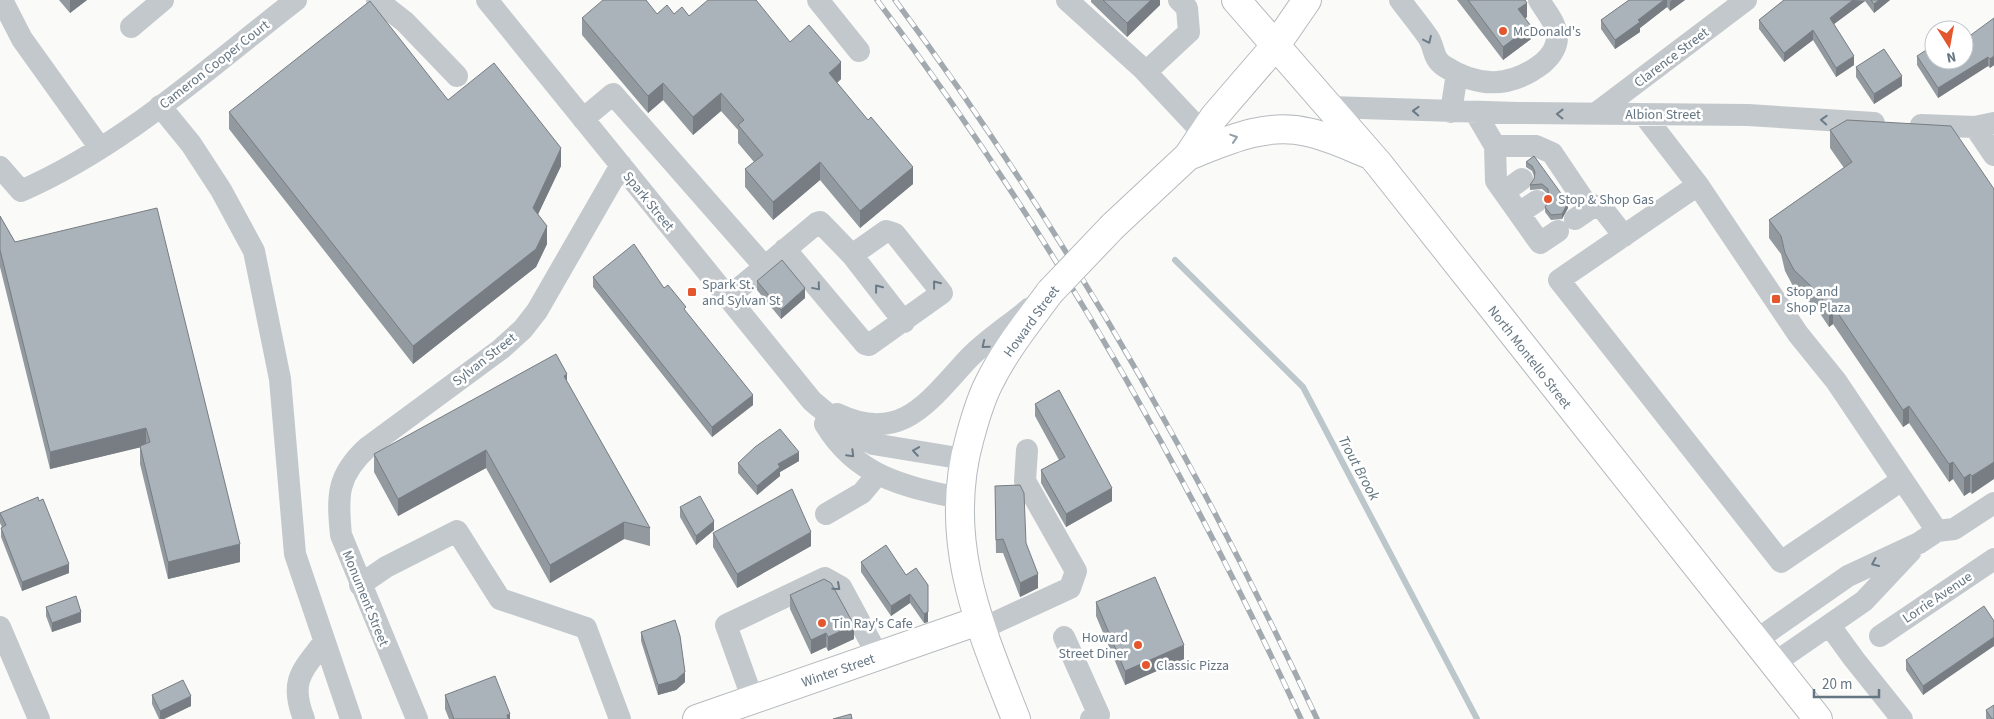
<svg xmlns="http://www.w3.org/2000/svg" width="1994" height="719" font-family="'Source Sans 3',sans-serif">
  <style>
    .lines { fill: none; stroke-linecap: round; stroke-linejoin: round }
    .stream { stroke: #bbc7cb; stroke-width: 6 }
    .major-casing { stroke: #b5babe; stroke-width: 30 }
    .minor { stroke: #c3c8cc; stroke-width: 22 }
    .major { stroke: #fff; stroke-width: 28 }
    .rail-casing { stroke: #a2aab0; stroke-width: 5.5 }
    .rail { stroke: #fff; stroke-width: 4; stroke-dasharray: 11; stroke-linecap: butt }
    .major-bridge-casing { stroke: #b5babe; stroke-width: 30; stroke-linecap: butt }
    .major-bridge { stroke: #fff; stroke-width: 28 }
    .wall { fill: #929a9f }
    .shaded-wall { fill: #777d82 }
    .building { fill: #aab3b9; stroke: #777d82 }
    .oneway { stroke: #6a7a87 }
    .oneway2 { stroke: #939fa8 }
    .poi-dot { fill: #e4572e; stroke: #fff; stroke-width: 2 }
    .labels { text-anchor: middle; stroke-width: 5; stroke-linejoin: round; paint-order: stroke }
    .poi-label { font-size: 14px; fill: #657683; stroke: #fff; text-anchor: start }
    .street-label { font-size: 14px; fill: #657683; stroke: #fff }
    .water-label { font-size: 15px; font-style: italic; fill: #60757c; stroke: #fff }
  </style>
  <rect width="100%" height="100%" fill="#fafaf8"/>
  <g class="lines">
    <path class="stream" d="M1175,260l128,127 174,332"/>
    <g class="major-casing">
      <path id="major" d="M1236,0l142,163 440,556
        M1188,156c38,-15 78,-34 119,-24 21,4 41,14 61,22
        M1113,226l75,-70 26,-39 62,-72 31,-45
        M697,719l281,-98
        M1016,719c-37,-94 -75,-180 -46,-282 5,-18 10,-37 19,-54 16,-33 39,-61 61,-91"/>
    </g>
    <path class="minor" d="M2,0l20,39 78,109
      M377,0l28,22 52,54
      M487,0l325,401 37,31 24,12 91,15
      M818,0l41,51
      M1067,0l75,68 61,65
      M1400,0c9,12 19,24 28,37 7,10 4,21 16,29 34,22 67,22 99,-3 8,-7 14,-15 14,-26 -1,-15 -11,-25 -18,-37
      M131,27l32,-27
      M1146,72l43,-40 -2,-24 -8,-8
      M160,106l31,38 30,46 33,61 26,128 15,175 56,165
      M1330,107l187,6 231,2 126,8
      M1451,112l6,-39
      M1475,112l20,34 1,35 44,62 18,-12
      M1595,114l151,-114
      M1644,115l54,70 100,149 38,47 101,150 -18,12 -71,33 -93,65
      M583,119l30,-25 152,173
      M1921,125l54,2 19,-4
      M1975,127l19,28
      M1495,146h41l16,7 33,49 18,7 21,27
      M0,167l21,24c103,-45 187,-123 275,-191
      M1698,185l-139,95 222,282 121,-82
      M1504,192l18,-13
      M1519,213l18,-12
      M1575,219l19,-13
      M852,255l52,67
      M727,298c31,-25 60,-50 90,-75l3,-1 32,33 34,-24 9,3 47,59 -73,52 -4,-1 -80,-95
      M837,414c64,31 92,-13 131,-55 18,-19 42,-34 62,-51
      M825,424c32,53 78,62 134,74
      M826,514l36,-21 15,-18
      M1937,531l17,-2 40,-26
      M360,585l26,-18 71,-36 43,68 86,29 34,91
      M1830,626l24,33 48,60
      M0,627l39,92
      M981,629l89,-41 6,-17 -51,-90 2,-31
      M1880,636l114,-77
      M1064,637l35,78 -8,4
      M1773,664l91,-63 47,-50
      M753,700l-27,-75 99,-47 16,9 37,69
      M304,719c-15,-38 -2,-48 20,-77
      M417,719l-76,-184c-4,-40 -4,-60 27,-88l133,-98 22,-20 14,-18 84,-146"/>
    <use href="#major" class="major"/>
    <g class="rail-casing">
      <path id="rail" d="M877,0c168,222 307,467 424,719
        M895,0c166,223 304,467 422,719"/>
    </g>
    <use href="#rail" class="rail"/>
    <g class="major-bridge-casing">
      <path id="major-bridge" d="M1050,292l63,-66"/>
    </g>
    <use href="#major-bridge" class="major-bridge"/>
  </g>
  <path class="wall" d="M59,0h28l-17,13z
    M1091,0h69v5l-33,32 -36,-35z
    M1457,0h68l2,17 -2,1 6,21 -28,21z
    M1629,0h56l-15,11 -3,-4 -27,21v4l-25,17 -14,-20v-9z
    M1784,0h106l-16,13 -9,-12 -31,23 20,41 -18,12 -23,-37 -29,22 -25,-33v-9z
    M657,14h17l15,2 101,26 51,37 -4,4 76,101 -53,44 -40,-48 -47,40 -28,-33v-18l9,-7 -16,-19v-13l-17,-19 -28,24 -30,-35 -15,13 -66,-78v-17z
    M1994,18v47l-4,3 -2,-2 -50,32 -21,-33v-9l47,4z
    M1856,67l46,19 -28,18 -18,-27z
    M448,100l113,66 -23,48 9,30 -11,23 -123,97 -184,-235v-17z
    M1830,130l164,59 -22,305 -2,-2 -6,4 -11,-17 -4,3 -40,-59 -6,4 -70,-103 -4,3 -12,-18 -23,-21 -9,-17 -4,-17 -12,-16v-18l75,-52 -14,-20z
    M1534,156l34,52 -6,11 -11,1 -6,-8v-5l4,-5 -1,-8 -6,-5 -12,1v-5l4,-6v-3l-2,-5 -6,-4v-5z
    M0,216l15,26 225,320 -72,17 -28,-115v-17l-90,22 -50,-202z
    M593,277l71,11 22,24 67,93 -41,32 -119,-150z
    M757,281l48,17 -24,21 -24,-29z
    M567,382l83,146v18l-26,-7 -74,44 -64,-115 -88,48 -24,-44v-18z
    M1035,404l77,97 -46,26 -25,-44v-13l18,-10 -24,-44z
    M799,461l-19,11v4l-23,19 -19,-22v-10z
    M995,500l31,43 12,45 -18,9 -17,-44h-7z
    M39,501l30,72 -47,18 -21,-54v-9l1,-1 -2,-4v-10z
    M680,507l34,23 -18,15 -16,-28z
    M713,533l98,13 -74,42 -24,-41z
    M861,562l45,13 10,-7 12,54 -4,1 -14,-20 -19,13 -30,-44z
    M790,595l64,44 -26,12 -2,-4 -15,7 -21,-45z
    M1096,602l88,57 -59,26 -29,-69z
    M46,607l35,15 -29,10 -6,-16z
    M1994,621l-71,74 -17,-25v-10z
    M641,632l44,50 -9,8 -18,5 -17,-54z
    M152,695l39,11 -27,13h-5l-7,-15z
    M445,695l65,24h-61l-4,-10z
    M1986,710l8,9h-8z"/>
  <path class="shaded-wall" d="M70,0h17l-17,13z
    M1151,0h9v5l-33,32v-14z
    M1664,0h3v7l-27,21v4l-25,17v-9l23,-20z
    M1672,0h13l-15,11v-9z
    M1853,0l12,1 -35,26v-9z
    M1879,0h11l-16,13v-9z
    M1527,3v14l-9,6v-14z
    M1531,26v13l-28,21v-13z
    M1813,30v10l-29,22v-9z
    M1854,56v9l-18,12v-9z
    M1994,56v9l-4,3v-9z
    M1988,57v9l-50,32v-10z
    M841,62v17l-12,11v-17z
    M1902,76v10l-28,18v-10z
    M663,83v17l-15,13v-17z
    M721,93v18l-28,24v-18z
    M561,148v18l-28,59v-17z
    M820,162v18l-47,40v-18z
    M913,167v17l-53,44v-17z
    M1568,203v5l-6,11v-5z
    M547,226v18l-11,23 -123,97v-18z
    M805,288v10l-24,21v-9z
    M1833,306v18l-4,3v-18z
    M567,374v18l-3,-16z
    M753,395v10l-41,32v-10z
    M1909,406v17l-6,4v-17z
    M146,428v18l-96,23v-17z
    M486,450v18l-88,48v-17z
    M799,452v9l-19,11v4l-23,19v-9l21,-22z
    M1953,462v17l-4,3v-18z
    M1994,462v17l-22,15v-18z
    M1970,474v18l-6,4v-18z
    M1112,488v13l-46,26v-13z
    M714,521v9l-18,15v-9z
    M624,522v17l-74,44v-18z
    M811,532v14l-74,42v-14z
    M240,544v18l-72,17v-17z
    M69,564v9l-47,18v-9z
    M1038,574v14l-18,9v-14z
    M910,594v9l-19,13v-10z
    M928,595v27l-4,1v-9z
    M81,612v10l-29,10v-9z
    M854,625v14l-26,12v-14z
    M826,633v14l-15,7v-14z
    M1994,637v9l-71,49v-9z
    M1184,645v14l-59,26v-14z
    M685,672v10l-9,8 -18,5v-10z
    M191,696v10l-27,13h-4v-8z
    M510,714v5h-3v-4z"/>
  <path class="building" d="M603,0h43l11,14 10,-9 7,9 8,-7 7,9 19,-16h48l34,42 19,-17 32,37 -12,11 39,47 3,-3 42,50 -53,44 -40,-49 -47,40 -28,-33 18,-14 -25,-30 6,-5 -23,-27 -28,24 -30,-34 -15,13 -66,-78z
    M1103,0h48l-24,23z
    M1468,0h57l2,3 -9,6 13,17 -28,21z
    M1629,0h35l-26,20 2,2 -25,18 -14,-20z
    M1784,0h69l-23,18 24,38 -18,12 -23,-38 -29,23 -25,-33z
    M1871,0h8l-5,4z
    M370,1l78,99 46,-37 67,85 -28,60 14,18 -11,23 -123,97 -184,-234z
    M1994,18v38l-4,3 -2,-2 -50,31 -21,-32 17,-11v15h30v-20z
    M1884,49l18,27 -28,18 -18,-27z
    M1847,120l104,6 43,63v273l-22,14 -2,-2 -6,4 -11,-16 -4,2 -40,-58 -6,4 -70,-104 -4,3 -12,-17 -23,-22 -9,-17 -4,-17 -12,-16 83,-58 -22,-32z
    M1534,156l34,47 -6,11 -11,1 -6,-8 4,-6 -1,-12 -6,-5 -12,1 4,-6 1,-7 -3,-6 -6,-4z
    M157,208l83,336 -72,18 -28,-116 10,-4 -4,-14 -96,24 -50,-202v-34l15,26z
    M634,244l30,44 4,-3 18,22 -2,2 69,86 -41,32 -119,-150z
    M782,260l23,28 -24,22 -24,-29z
    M556,354l11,20 -3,2 86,152 -26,-6 -74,43 -64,-115 -88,49 -24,-45z
    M1059,390l53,98 -46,26 -25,-44 24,-13 -30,-53z
    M780,429l19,23 -21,12 2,3 -23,19 -19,-23 17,-16z
    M1020,485l4,8 2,50 12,31 -18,9 -17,-44 -7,1 -1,-54z
    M792,489l19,43 -74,42 -24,-41z
    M700,496l14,25 -18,15 -16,-29z
    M38,497l1,4 4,-2 26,65 -47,18 -21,-54 5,-3 -6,-12z
    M886,545l20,30 10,-7 12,17v27l-4,2 -14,-20 -19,12 -30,-44z
    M1155,577l29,68 -59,26 -29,-69z
    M824,579l7,4 23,42 -26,12 -2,-4 -15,7 -21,-45z
    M76,596l5,16 -29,11 -6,-16z
    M1984,606l10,15v16l-71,49 -17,-26z
    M675,620l5,16 5,36 -9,8 -18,5 -17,-53z
    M495,676l15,38 -3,1 1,4h-54l-9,-24z
    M183,680l8,16 -31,15 -8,-16z
    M1994,705v14h-2l-6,-9z
    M851,714l1,5h-19z"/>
  <defs><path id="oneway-chevron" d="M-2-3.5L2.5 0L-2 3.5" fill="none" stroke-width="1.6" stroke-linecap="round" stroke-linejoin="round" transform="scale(1.25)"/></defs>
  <g class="oneway">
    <use href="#oneway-chevron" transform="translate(1428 40) rotate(65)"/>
    <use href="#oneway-chevron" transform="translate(1416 111) rotate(-178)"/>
    <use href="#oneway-chevron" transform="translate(1560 114) rotate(-179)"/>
    <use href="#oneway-chevron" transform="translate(1824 120) rotate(-177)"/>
    <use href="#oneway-chevron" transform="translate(936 284) rotate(-128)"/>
    <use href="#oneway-chevron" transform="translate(817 287) rotate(50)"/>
    <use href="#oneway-chevron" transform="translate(878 288) rotate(-128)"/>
    <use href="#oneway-chevron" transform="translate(985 345) rotate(141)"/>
    <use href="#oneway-chevron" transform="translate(916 451) rotate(-171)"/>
    <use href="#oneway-chevron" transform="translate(851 454) rotate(45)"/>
    <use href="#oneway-chevron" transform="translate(1875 563) rotate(156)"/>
    <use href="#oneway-chevron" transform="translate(837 587) rotate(41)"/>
  </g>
  <use class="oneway2" href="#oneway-chevron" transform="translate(1234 138) rotate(-18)"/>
  <g class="poi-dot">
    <circle cx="1503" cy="31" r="5"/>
    <circle cx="1548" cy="199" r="5"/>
    <rect x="687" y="287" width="10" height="10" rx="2.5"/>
    <rect x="1771" y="294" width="10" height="10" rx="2.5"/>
    <circle cx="822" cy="623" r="5"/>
    <circle cx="1138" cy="645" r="5"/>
    <circle cx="1146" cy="665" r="5"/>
  </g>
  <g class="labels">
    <g class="poi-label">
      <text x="1513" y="36">McDonald's</text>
      <text x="1558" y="204">Stop &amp; Shop Gas</text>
      <text x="702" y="289">Spark St.<tspan x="702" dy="16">and Sylvan St</tspan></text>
      <text x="1786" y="296">Stop and<tspan x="1786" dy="16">Shop Plaza</tspan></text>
      <text x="832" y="628">Tin Ray's Cafe</text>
      <text x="1128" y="642" text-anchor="end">Howard<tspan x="1128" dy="16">Street Diner</tspan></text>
      <text x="1156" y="670">Classic Pizza</text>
    </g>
    <g class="street-label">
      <text transform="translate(1671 57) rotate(-37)" y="5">Clarence Street</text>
      <text transform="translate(214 64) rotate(-38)" y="5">Cameron Cooper Court</text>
      <text x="1663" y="119">Albion Street</text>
      <text transform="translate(649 201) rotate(51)" y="5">Spark Street</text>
      <text transform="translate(1031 321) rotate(-54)" y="5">Howard Street</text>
      <text transform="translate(1530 357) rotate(52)" y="5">North Montello Street</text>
      <text transform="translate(484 359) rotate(-38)" y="5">Sylvan Street</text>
      <text transform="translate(1937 597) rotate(-34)" y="5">Lorrie Avenue</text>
      <text transform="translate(366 598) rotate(68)" y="5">Monument Street</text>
      <text transform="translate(838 670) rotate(-19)" y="5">Winter Street</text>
    </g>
    <g class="water-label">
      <text transform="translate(1359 468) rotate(62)" y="5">Trout Brook</text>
    </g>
  </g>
  <g transform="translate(1949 45) rotate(169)"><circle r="24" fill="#ffffff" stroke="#c1c8cd"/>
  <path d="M0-4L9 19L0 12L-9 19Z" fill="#e4572e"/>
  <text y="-8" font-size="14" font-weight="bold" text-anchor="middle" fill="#657683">N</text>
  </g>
  <path d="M1814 689v8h65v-8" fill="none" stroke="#657683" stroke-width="2.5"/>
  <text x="1822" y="689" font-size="15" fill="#657683" stroke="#ffffff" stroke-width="4" paint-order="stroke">20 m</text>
</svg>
